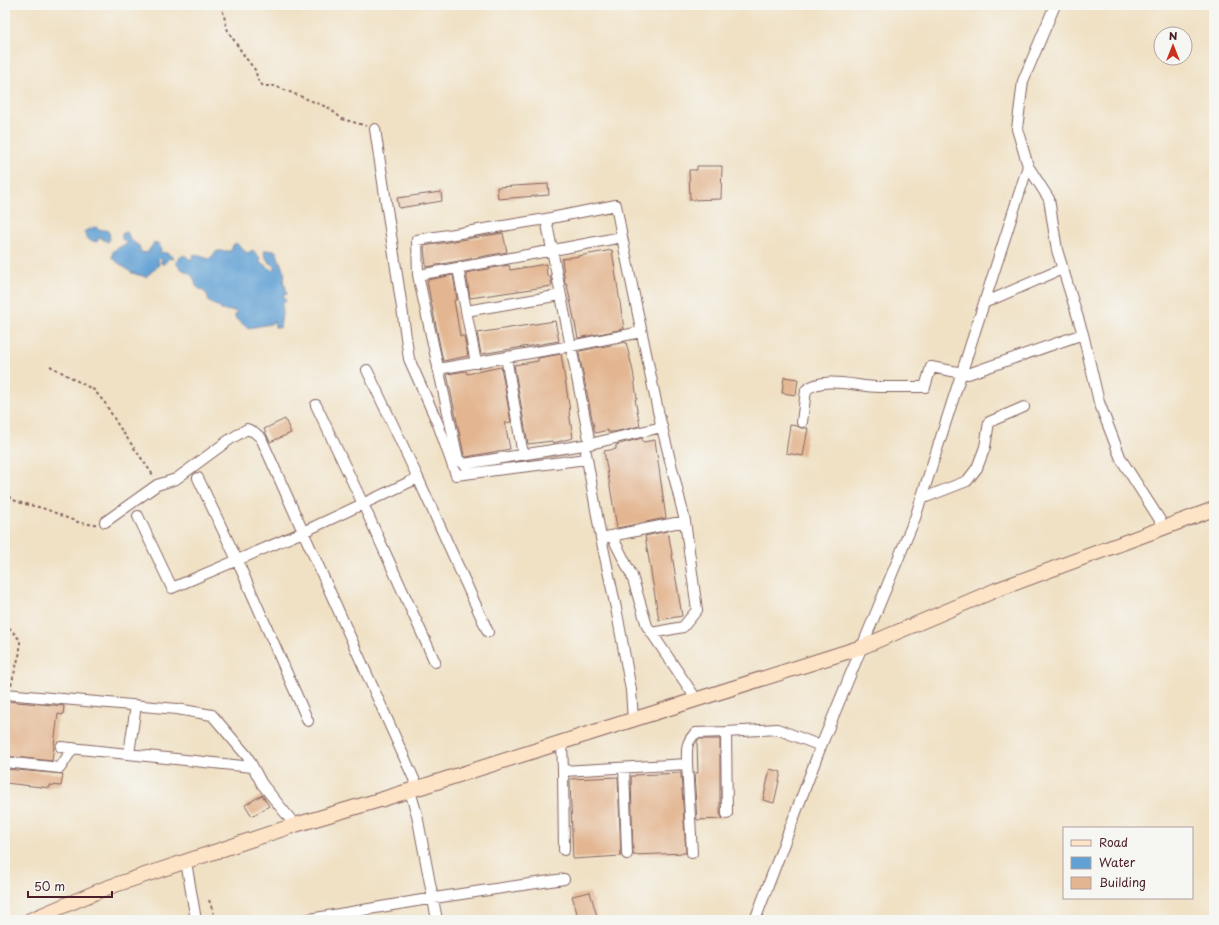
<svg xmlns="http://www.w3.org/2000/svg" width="1219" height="925" font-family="'Playpen Sans',sans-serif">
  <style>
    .water { fill: #62a1d4; stroke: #566080 }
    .building { fill: #e3b691 }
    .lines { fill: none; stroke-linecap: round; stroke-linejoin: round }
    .minor-casing { stroke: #846361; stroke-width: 12 }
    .secondary-casing { stroke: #846361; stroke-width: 16 }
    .path { stroke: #846361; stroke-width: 2; stroke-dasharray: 3 3; stroke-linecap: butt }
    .minor { stroke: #fff; stroke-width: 10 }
    .secondary { stroke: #fee4c6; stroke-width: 14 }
  </style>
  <rect width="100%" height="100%" fill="#f6f6f2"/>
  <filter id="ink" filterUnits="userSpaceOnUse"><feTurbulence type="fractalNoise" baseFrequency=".025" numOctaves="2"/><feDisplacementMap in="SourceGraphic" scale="8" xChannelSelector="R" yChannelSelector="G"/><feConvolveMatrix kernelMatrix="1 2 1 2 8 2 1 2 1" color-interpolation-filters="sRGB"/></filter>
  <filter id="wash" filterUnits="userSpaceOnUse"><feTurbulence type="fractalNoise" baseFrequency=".012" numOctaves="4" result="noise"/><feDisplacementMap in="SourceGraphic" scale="16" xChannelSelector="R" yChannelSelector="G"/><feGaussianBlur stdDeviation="0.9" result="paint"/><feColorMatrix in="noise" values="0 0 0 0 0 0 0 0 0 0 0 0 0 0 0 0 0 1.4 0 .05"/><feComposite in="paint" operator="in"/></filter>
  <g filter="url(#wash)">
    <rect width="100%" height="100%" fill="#f0e1c5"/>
    <path class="water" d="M95,227l7,3h5l2,3 1,6 -2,3 -9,-5 -2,5 -8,-2 -5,-7 1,-2z
      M126,232l3,3v4l10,7 2,6 6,1 7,-10 5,1 2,5 -1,3 7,1 7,4 -1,2 -4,-1 -5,6h-2l-2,-2 2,-2 -2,-2 -2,2 1,5 -13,12 -14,-4 -20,-15 1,-7 14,-8 -5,-4v-5z
      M236,243l11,10 6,-3 7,8v5l4,1 9,7 3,-3 -3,-4 -4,-1 -5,-9 1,-4 11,1 9,24 -2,9 2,1 2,9 -4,1 3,6 -5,4 2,2 -3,21 -5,-1 -1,-6 -3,3 -23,4 -13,-10v-3l2,-1 -2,-3 -14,-1 -2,-3 -10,-5 -2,-8 -11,-8c-3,-17 -12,-11 -20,-23l2,-4 6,-4 7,5 3,-6 15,5 8,-8h14l2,-6z"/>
    <g id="blocks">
      <path class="building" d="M697,166h25l-1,33 -31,1 -1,-30h8z
        M548,184l1,11 -51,4 -1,-12z
        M441,192l1,9 -43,7 -2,-10z
        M503,233l4,19 -81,15 -2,-21z
        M612,250l12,79 -46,9 -11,-53 -2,-1 -3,-25z
        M546,264l1,12h3l2,10 -82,12 -4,-25 43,-8 1,5z
        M453,275l4,25h-3l6,36h4l4,20 -25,5 -16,-80 1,-1z
        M555,321l4,20 -78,13 -4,-21z
        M626,342l7,29 4,28h-2l5,27 -26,6h-6v-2l-13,3 -16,-80 1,-2z
        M561,354l9,57 -1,1 4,26 -20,5 -1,-2 -24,3 -14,-79 24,-4v-3z
        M501,367l10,55 -6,1 5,26 -44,8 -2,-2 -17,-81 19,-3 1,3z
        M784,377l14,2 -2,16 -14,-2z
        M285,419l6,14 -21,9 -6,-13z
        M790,425l7,1 4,2h7l-5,28 -17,-3z
        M642,438l1,4 12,-2 11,78 -49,10 -13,-77 12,-2v-4z
        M667,531l1,5h1l13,80 -23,4 -14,-84z
        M5,701l59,5 -1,9 -5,-1 -6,47 -47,-5z
        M699,739h21v75l3,5 -26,1 -3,-47h4l-1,-31z
        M5,769l58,5 -2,12 -11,-1v3l-45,-5z
        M770,769l11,3 -7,31 -11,-3z
        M681,773l5,80 -53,2 -2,-79h4v-1z
        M618,777l3,79 -48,3 -3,-80z
        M262,795l7,11 -17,10 -7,-11z
        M590,892l8,28h-19l-7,-24z"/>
    </g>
  </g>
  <g filter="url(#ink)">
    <use href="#blocks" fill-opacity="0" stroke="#846361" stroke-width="1"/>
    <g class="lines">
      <g class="minor-casing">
        <path id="minor" d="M375,129l27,179 7,51 29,65 18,51 131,-16
          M1028,166l21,33 8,51 26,84 16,68 22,57 44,69
          M622,237l-6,-32 -70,14c14,75 29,150 44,225l-126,20 -6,-5 -40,-184c68,-12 136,-25 204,-38l36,174 27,110 12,89 -14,17 -31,6
          M458,268l18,95
          M418,275l-1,-35 129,-21
          M984,303l78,-34
          M466,311l95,-16
          M506,357l17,98
          M438,369l133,-23 70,-14
          M367,370l51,108
          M316,405l47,99 72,158
          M802,422l4,-32c18,-15 51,-3 73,-3 15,0 31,0 46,0l6,-20 37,7 115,-40
          M590,444l72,-17
          M586,453l15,85
          M198,478l39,82 71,161
          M921,499l46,-18 10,-13 8,-21 4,-25 35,-15
          M138,516l34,72 131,-56 115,-54 70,154
          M105,522l52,-37 19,-6 53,-39 18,-11 7,3 7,6 157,350
          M612,536l20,40 15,50 50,74
          M5,694l172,15 35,6 35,41 15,28 33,41
          M633,720l-2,-30 -14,-77 -16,-75 84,-17
          M562,743l1,28 107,-6 17,-1c0,-13 -2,-22 9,-31l30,-1
          M61,747l191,20
          M129,754l7,-49
          M5,762l55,6 13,-20
          M687,764l5,89
          M624,768l3,86
          M563,771l1,79
          M410,791l7,24 20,105
          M727,814l-1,-82 51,-3 44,17
          M186,862l10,58
          M304,920l130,-22 130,-19
          M755,920l66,-174 94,-228 113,-352 -11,-37 6,-48 32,-76"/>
      </g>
      <g class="secondary-casing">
        <path id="secondary" d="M30,920l76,-32 189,-63 88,-26 479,-152 134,-57 218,-81"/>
      </g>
      <path class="path" d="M221,5l7,26 17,26 11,14 1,8 6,7h12l54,22 13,11 25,7
        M50,366l44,24 11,13 13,22 35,50
        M5,492c9,13 26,12 40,17 16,5 33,17 51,15
        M5,623l15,17v12l-9,33
        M209,900l7,20"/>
      <use href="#minor" class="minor"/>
      <use href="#secondary" class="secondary"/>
    </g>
  </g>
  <rect width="1219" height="925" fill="none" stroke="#f6f6f2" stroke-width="20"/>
  <rect x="1063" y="827" width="130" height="72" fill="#f6f6f2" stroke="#b1a0a2"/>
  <rect x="1071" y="840" width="20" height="6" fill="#fee4c6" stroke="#b1a0a2"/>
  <text x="1099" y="847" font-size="12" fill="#4a1f2b">Road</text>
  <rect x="1071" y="857" width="20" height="12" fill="#62a1d4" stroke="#b1a0a2"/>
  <text x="1099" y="867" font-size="12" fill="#4a1f2b">Water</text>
  <rect x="1071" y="877" width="20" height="12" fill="#e3b691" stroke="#b1a0a2"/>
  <text x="1099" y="887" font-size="12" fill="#4a1f2b">Building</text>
  <g transform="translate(1173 46)"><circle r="19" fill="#f6f6f2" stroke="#b1a0a2"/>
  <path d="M0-3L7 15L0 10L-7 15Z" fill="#c8321e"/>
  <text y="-6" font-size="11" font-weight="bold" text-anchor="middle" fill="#4a1f2b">N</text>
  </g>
  <path d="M28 891v6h84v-6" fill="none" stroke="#4a1f2b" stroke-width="2"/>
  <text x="34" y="891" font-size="12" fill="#4a1f2b" stroke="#f6f6f2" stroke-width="3" paint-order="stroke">50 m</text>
</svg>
